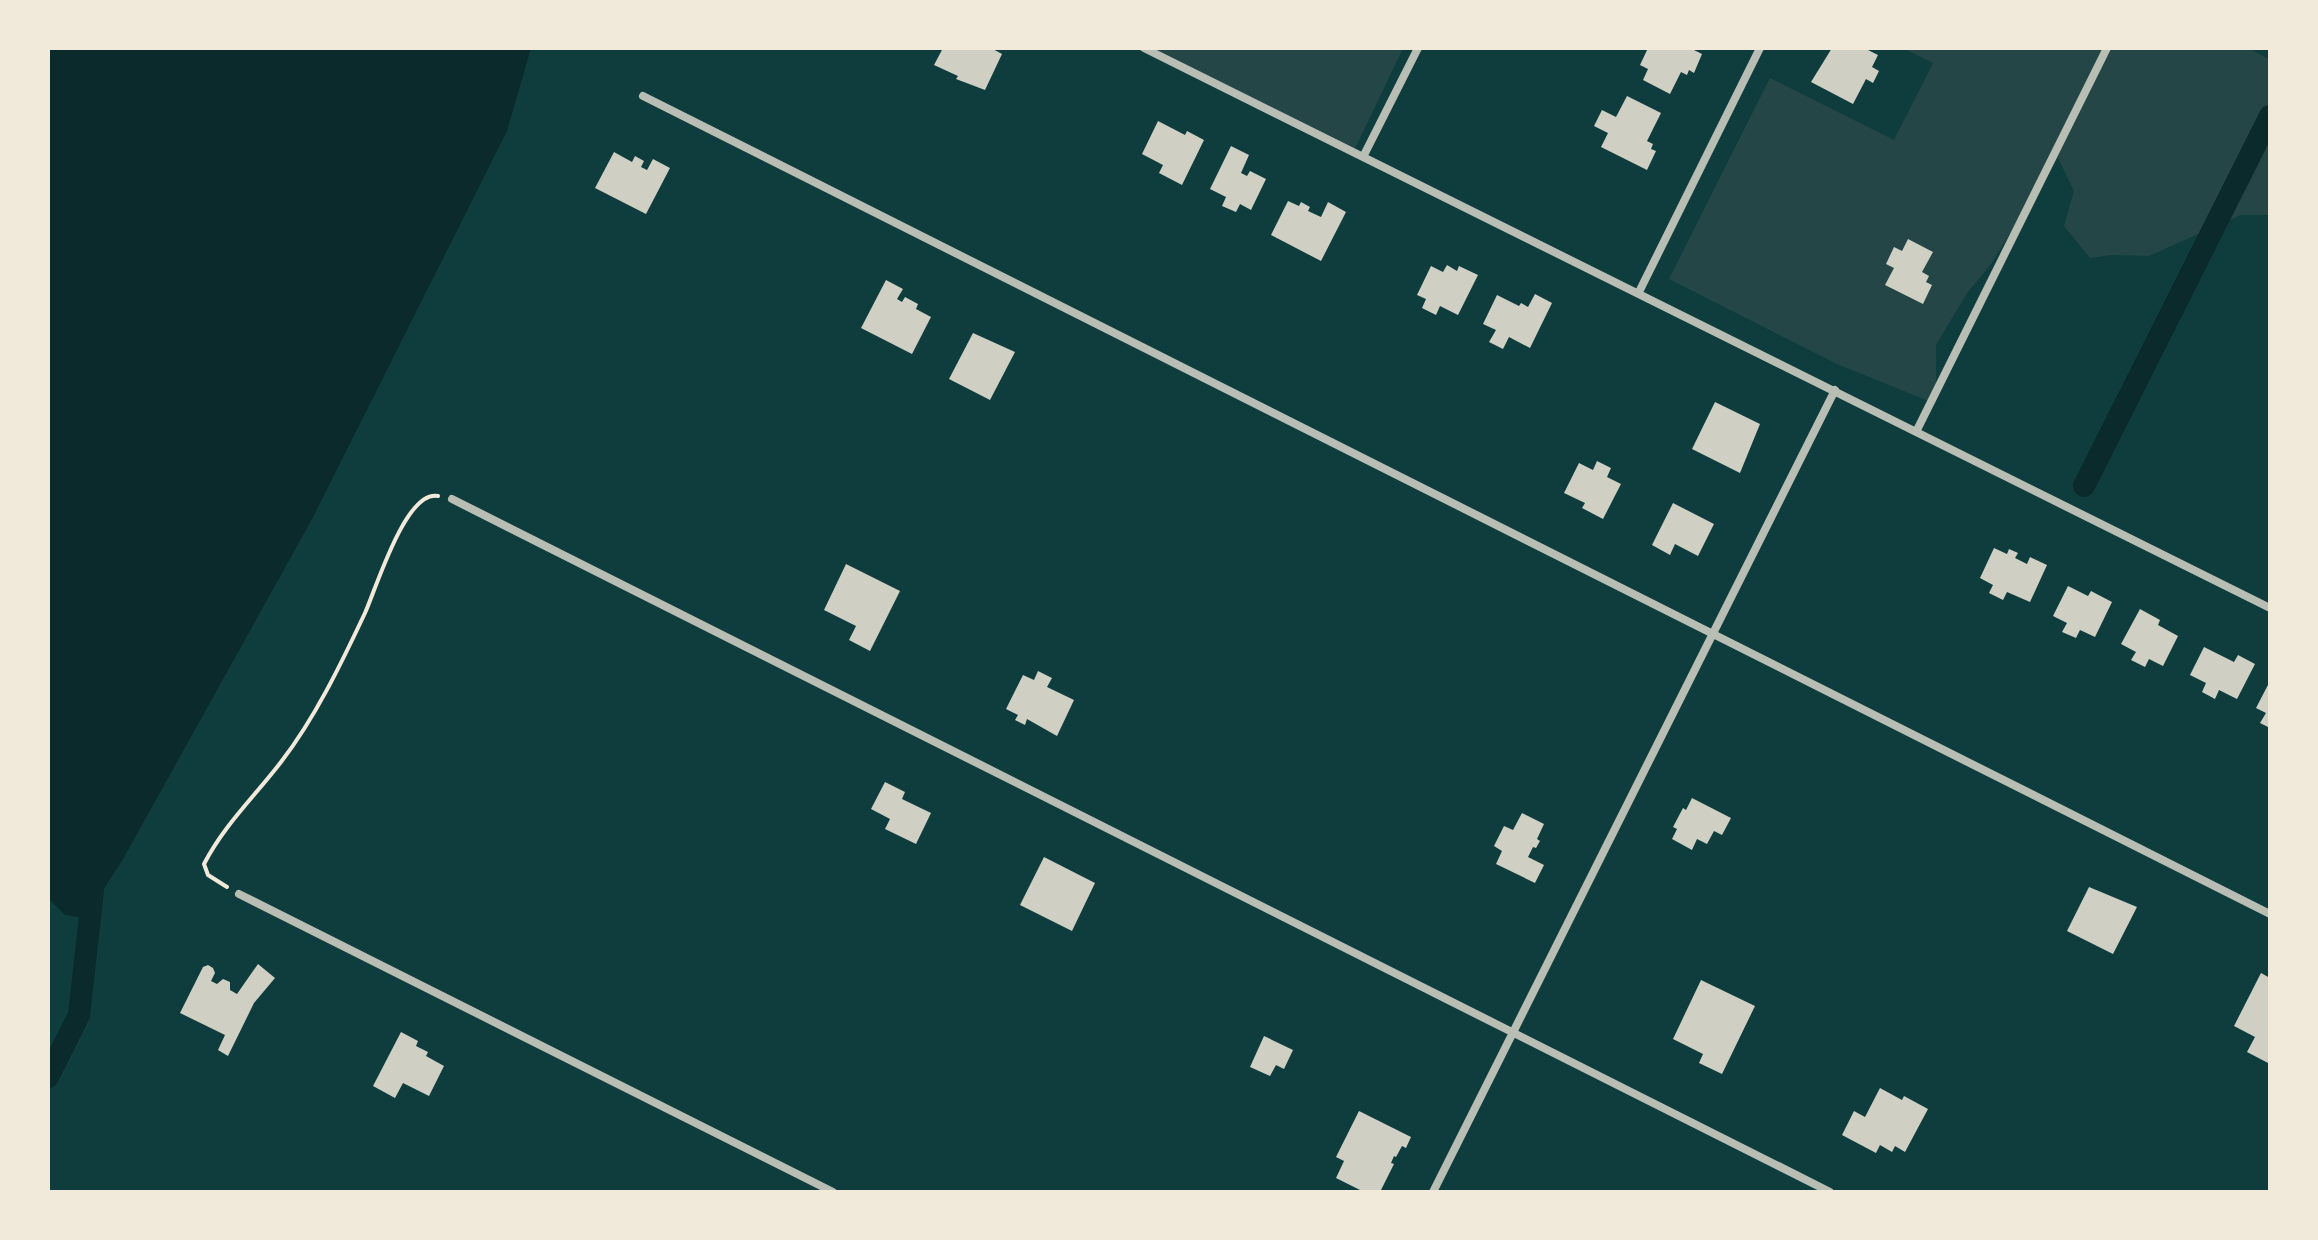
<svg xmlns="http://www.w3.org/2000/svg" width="2318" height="1240" font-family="'DM Sans',sans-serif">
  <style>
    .green { fill: #244646 }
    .water { fill: #0a2a2b }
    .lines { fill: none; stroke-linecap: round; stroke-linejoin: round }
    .canal { stroke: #0a2a2b; stroke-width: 22 }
    .building { fill: #cfcfc3 }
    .path { stroke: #f1e9da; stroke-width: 4 }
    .minor { stroke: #b8beb3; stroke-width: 8 }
  </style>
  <rect width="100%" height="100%" fill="#0f3d3e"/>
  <path class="green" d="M1148,48h255l-49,103z
    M1903,48h346l21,12v155h-29l-92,41 -38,-1 -21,3 -26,-32 10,-35 -16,-33 -67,106 -24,29 -31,52v59l-99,-40 -168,-85 101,-201 124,62 39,-77z"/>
  <path class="water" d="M48,48h483l-24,83 -195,388 -189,340 -38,59 -20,-3 -17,-17z"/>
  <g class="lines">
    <path class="canal" d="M2084,486l186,-370
      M48,1077l31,-62 14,-125"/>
  </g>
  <path class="building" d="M943,48h48l11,6 -17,36 -29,-11 2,-3 -24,-11z
    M1648,48h42l12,6 -8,19 -5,-3 -2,5 -6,-3 -11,22 -27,-14 5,-11 -8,-4z
    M1832,48h32l14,7 -6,12 7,4 -6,12 -7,-4 -13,25 -42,-22z
    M1627,96l34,17 -14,28 6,3 -2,5 5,2 -9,19 -46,-23 7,-14 -14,-7 8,-16 14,7z
    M1158,121l27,14 2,-4 17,9 -22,45 -23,-12 4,-8 -21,-11z
    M1231,146l18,9 -8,18 6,3 3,-5 16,8 -15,31 -11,-6 -4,8 -14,-6 4,-9 -16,-8z
    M614,152l18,10 3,-6 9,5 -3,6 6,3 6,-11 17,9 -24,46 -51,-26z
    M1288,201l11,5 2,-4 9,5 -2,4 13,6 7,-15 18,10 -25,49 -50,-26z
    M1908,239l25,13 -11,20 7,4 -3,6 6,3 -9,19 -38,-19 9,-17 -8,-4 8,-17 8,4z
    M1447,265l10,6 2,-5 19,9 -20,40 -18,-9 -4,9 -14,-7 4,-9 -9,-4 14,-29 12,6z
    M886,280l17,9 -6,10 5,3 3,-5 13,7 -2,5 15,8 -19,37 -51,-26z
    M1535,294l17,9 -22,45 -21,-11 -6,12 -14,-7 7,-12 -13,-6 14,-29 22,11 2,-3 7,4z
    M973,333l42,19 -25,48 -41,-21z
    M1715,402l45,22 -20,49 -48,-24z
    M1597,461l14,7 -4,9 14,7 -18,35 -21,-11 3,-5 -21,-10 15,-30 14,7z
    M1673,503l41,21 -16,32 -23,-12 -5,11 -18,-10z
    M1994,548l13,6 2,-5 9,4 -3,5 12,6 3,-7 17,8 -17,37 -23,-10 -4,8 -14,-7 4,-8 -13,-7z
    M846,564l54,27 -30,60 -21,-11 7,-14 -32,-16z
    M2068,586l20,10 3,-5 21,11 -17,35 -15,-7 -4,8 -14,-6 5,-9 -14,-7z
    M2140,609l20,11 -2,5 20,11 -15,30 -14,-7 -4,8 -14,-7 5,-8 -15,-8z
    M2204,647l30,15 4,-7 17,9 -18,35 -18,-9 -4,9 -13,-7 4,-9 -16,-8z
    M1038,671l14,7 -5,9 27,13 -17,36 -30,-17 -2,6 -10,-5 3,-5 -12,-6 17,-34 11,5z
    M2270,681v47l-10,-5 6,-10 -10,-5z
    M885,782l20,10 -3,7 29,14 -15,31 -31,-15 5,-10 -19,-10z
    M1692,798l39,20 -9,17 -8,-4 -7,13 -10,-5 -5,11 -20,-11 5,-10 -4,-2 10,-19 3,2z
    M1522,813l22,11 -7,15 3,2 -4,7 -3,-1 -5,10 16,8 -9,18 -39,-19 6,-13 -8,-5 10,-20 9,4z
    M1044,857l51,26 -23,48 -52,-26z
    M2089,887l48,20 -24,47 -46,-23z
    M258,964l17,14 -21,25 -26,53 -10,-6 7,-15 -45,-22 23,-46 5,-2 5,3 2,5 -4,8 6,3 6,-5 7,3v8l7,4z
    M2261,973l9,5v86l-23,-12 8,-15 -21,-11z
    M1701,980l54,26 -33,68 -23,-11 4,-9 -30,-15z
    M401,1032l17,9 -2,5 12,6 -2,4 18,10 -15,30 -26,-13 -8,15 -22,-12z
    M1264,1036l29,14 -9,19 -8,-4 -6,11 -20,-9z
    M1880,1088l22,12 2,-4 24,13 -23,43 -10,-6 -3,6 -12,-7 -4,8 -34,-18 12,-24 11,6z
    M1359,1111l52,26 -5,11 -4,-2 -6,11 -2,-1 -3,7 3,1 -14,28h-16l-28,-14 8,-17 -8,-4z"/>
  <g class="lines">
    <path class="path" d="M227,887l-19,-12 -4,-11c20,-39 51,-68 77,-102 34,-44 60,-98 84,-149 11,-24 41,-124 73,-117"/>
    <path class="minor" d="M1144,48l1126,560
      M643,96l1627,818
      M1363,157l55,-109
      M1639,292l121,-244
      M1916,432l191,-384
      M452,499l1378,693
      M239,894l594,298
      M1433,1192l402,-802"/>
  </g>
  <rect width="2318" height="1240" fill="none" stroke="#f1e9da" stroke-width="100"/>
</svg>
